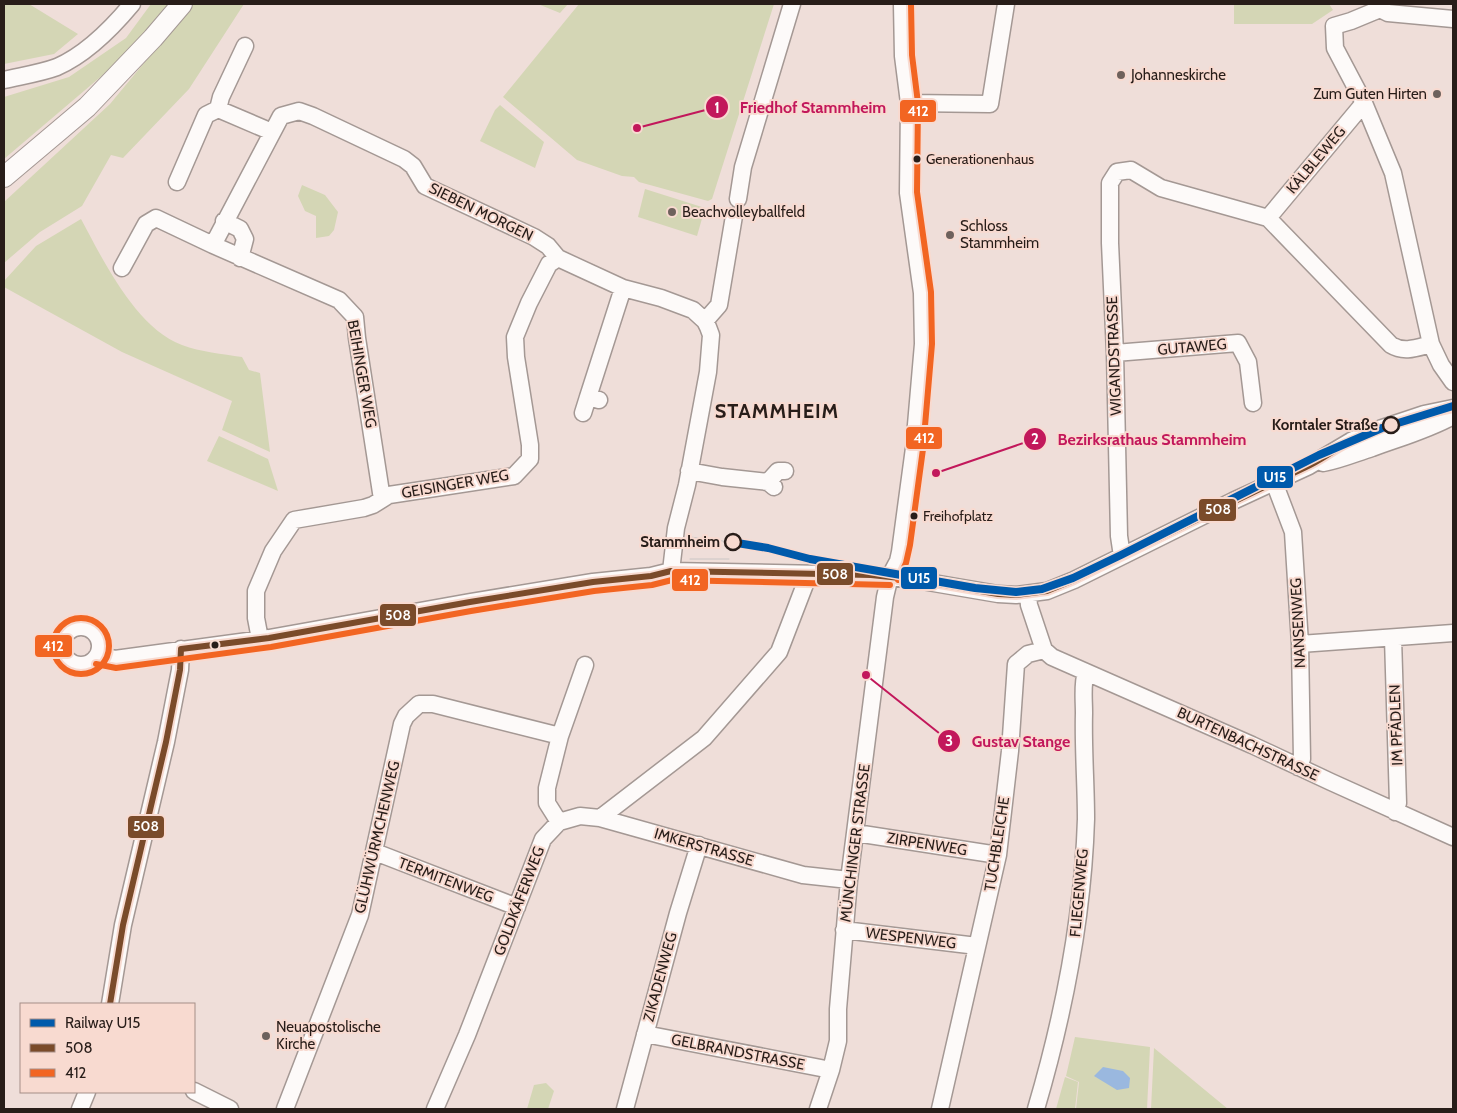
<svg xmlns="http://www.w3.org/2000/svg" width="1457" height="1113" font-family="Cabin,sans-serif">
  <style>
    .green { fill: #d4d6b5 }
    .water { fill: #9ab8df }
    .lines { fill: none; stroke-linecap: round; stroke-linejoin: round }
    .minor-casing { stroke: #a49894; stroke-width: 19 }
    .major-casing { stroke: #a49894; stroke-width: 22 }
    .minor { stroke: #fdfaf9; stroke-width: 16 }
    .major { stroke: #fdfaf9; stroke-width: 20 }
    .tram { stroke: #cac6c5; stroke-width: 1 }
    .bus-1-casing { stroke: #f8dad0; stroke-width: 10 }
    .bus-2-casing { stroke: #f8dad0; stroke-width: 10 }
    .bus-1 { stroke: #7a4b2a; stroke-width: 6 }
    .bus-2 { stroke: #f26522; stroke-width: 6 }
    .rail-1-casing { stroke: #f8dad0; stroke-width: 11 }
    .rail-1 { stroke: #005aab; stroke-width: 8 }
    .poi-dot { fill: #6e615c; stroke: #f8dad0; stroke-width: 2 }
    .bus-dot { fill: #281d19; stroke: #f8dad0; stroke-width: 2 }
    .stop-dot { fill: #f8dad0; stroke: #281d19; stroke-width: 2.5 }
    .labels { text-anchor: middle; stroke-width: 4; stroke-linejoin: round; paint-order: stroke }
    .bus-label { font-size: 14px; fill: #281d19; stroke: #f8dad0; text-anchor: start }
    .poi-label { font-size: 15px; fill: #281d19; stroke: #f8dad0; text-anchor: start }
    .street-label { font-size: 15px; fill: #281d19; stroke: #f8dad0 }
    .stop-label { font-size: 15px; font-weight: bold; fill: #281d19; stroke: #f8dad0; text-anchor: end }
    .district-label { font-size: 20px; font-weight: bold; letter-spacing: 1px; fill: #281d19; stroke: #f8dad0 }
    .leader { fill: none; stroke: #c2185b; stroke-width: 2 }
    .callout-dot { fill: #c2185b; stroke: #f8dad0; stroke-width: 2 }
    .mark-label { font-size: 15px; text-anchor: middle; font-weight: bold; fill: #fff }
    .callout-label { font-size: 16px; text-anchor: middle; font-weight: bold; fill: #c2185b; stroke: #f8dad0; stroke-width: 4; stroke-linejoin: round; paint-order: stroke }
    .line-badge { stroke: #f8dad0; stroke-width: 2 }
    .badge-label { font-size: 14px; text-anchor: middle; font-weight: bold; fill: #fff }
  </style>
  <rect width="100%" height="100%" fill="#efded9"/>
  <path class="green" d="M4,4h25l49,30 -24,20 -50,10z
    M151,4h21l-41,47 -127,108v-62l65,-20 57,-39z
    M193,4h51l-55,85 -66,69 -12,-3 -29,51 -42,26 -36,31v-61l106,-98z
    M538,4h30l-8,9z
    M579,4h195l-62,195 -4,2 -69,-19 -5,-5 -12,-1 -45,-16 -74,-63z
    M1234,4h95l4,6 -21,14h-78z
    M500,105l44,37 -9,26 -55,-27 15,-31z
    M302,185l23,10 13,17 -4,18 -5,6 -13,2v-22l-11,-5 -7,-15z
    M645,189l60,19 -8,28 -59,-19z
    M81,219c22,41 55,109 101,126 19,7 40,9 60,12l7,13 11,3 10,79 -48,-22 10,-29 -110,-49 -118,-65v-6l32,-35z
    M219,436l49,23 10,32 -71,-30z
    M1075,1037l75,10 -3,62h-71l3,-27 -13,-6z
    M1154,1048l74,61h-77z
    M1065,1077l13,5 -3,27h-19z
    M546,1083l8,8 -6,18h-21l7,-24z"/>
  <path class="water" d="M1103,1067l20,4 7,7 -1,10 -12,2 -23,-14z"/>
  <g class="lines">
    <g class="minor-casing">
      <path id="minor" d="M1453,19l-65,-6 -8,-4 -29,12 -17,5 1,22 29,55 29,70 38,171 10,21 12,17
        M4,80c17,-4 37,-7 53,-13 30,-13 55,-39 75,-63
        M909,103l81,1 16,-100
        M218,109l54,23
        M177,182l29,-67 12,-6 3,-12 24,-51
        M738,199l5,-32 49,-163
        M1268,218l96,-115
        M224,221l16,8 5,10 -5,19
        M122,268l24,-44 10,-6 57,27
        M705,321l14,-16 15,-89
        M1115,353l123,-10 10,19 5,41
        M599,400l-11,-3 35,-109
        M583,413l5,-16
        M1323,463c17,-3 33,-10 49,-15 27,-10 56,-18 81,-32
        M689,471l33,6 46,5 6,5
        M768,482l10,-11h7
        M1274,482l19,50 7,112 2,115 -4,8
        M382,499l-25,-161 -2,-21 -16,-17 -126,-55 68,-129 18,-5 14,5 91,43 9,7 12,20 109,51 14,9 10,12 65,30 38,10 32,12 12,11 3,6 3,8 -3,37 -21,113 -11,43 -5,43
        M1122,556l-3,-20 -4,-183 -5,-110v-60l7,-11 14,-2 30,18 107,30 123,127c13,8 25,3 40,-1
        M1028,595l1,10 15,45
        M62 646a19 19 0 1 1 38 0a19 19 0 1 1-38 0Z
        M1393,638l5,165 -3,9
        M260,639l-4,-21v-27l17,-40 21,-31 70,-12 9,-3 16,-10 125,-19 16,-17v-14l-14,-88 -1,-20 14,-34 20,-39 9,-6
        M1300,644l153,-11
        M1044,650l8,7 200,88 79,37 122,55
        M98,655l17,4 154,-21 201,-36 123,-20 58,-6 20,-5 200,4 39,4 88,15 18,1 31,-4 27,-11 159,-79 76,-35 42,-25 31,-13 42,-14 29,-6
        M600,818l104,-80 75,-86 30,-78
        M559,822l21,-6 20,2 203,57 46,5
        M856,833l142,22
        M375,852l142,55
        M844,930l133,16
        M110,1004l13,-79 43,-183 14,-72 1,-21
        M645,1034l186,36
        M194,1091l36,18
        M80,1109l7,-17
        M285,1109l75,-194 42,-191 4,-8 13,-12h14l127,32
        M435,1109l32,-74 76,-196 16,-17 -12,-19v-15l13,-52 25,-71
        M625,1109l53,-196 21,-68
        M818,1109l13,-39 7,-29v-32l11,-129 36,-283 5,-21 8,-15 2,-9 14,-104 9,-104 -1,-51 -14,-100 1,-90 -6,-47 -1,-52
        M940,1109l58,-254 12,-104 6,-87 12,-10 16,-4
        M1036,1109c28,-95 47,-190 50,-290 0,-35 -3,-71 -2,-106 0,-14 -2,-29 2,-41"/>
    </g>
    <g class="major-casing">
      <path id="major" d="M4,177l83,-70 66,-69 29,-34"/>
    </g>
    <use href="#minor" class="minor"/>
    <use href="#major" class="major"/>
    <path class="tram" d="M690,537l41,5
      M690,559h39"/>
    <g class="bus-1-casing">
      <path id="bus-1" d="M181,649l88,-11 201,-36 123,-20 58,-6 20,-5 200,4 39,4 88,15 18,1 31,-4 27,-11c77,-38 154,-76 232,-113 16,-7 30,-19 46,-26 32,-16 66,-26 101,-33
        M110,1004l13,-79 43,-183 14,-72 1,-21"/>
    </g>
    <g class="bus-2-casing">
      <path id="bus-2" d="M898,580l8,-17 4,-18 13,-96 9,-105 -1,-52 -14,-100 1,-89 -6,-48 -1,-51
        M53 646a28 28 0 1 1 56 0a28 28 0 1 1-56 0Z
        M96,664l20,4 155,-21 200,-36 123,-20 58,-6 20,-5 218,5"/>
    </g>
    <use href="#bus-1" class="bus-1"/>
    <use href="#bus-2" class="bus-2"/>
    <g class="rail-1-casing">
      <path id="rail-1" d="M731,542l37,6 42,11 165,29 41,4 26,-3 31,-11 48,-23 198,-100 63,-27 71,-22"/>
    </g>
    <use href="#rail-1" class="rail-1"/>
  </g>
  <g class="poi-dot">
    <circle cx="1121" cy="75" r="5"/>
    <circle cx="1437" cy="94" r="5"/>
    <circle cx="672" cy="212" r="5"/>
    <circle cx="950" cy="235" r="5"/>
    <circle cx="266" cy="1036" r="5"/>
  </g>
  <g class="bus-dot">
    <circle cx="917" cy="159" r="4.5"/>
    <circle cx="914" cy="516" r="4.5"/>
    <circle cx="215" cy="645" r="4.5"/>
  </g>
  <g class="stop-dot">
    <circle cx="1391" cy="425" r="8"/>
    <circle cx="733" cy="542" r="8"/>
  </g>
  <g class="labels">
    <g class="bus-label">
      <text x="926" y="164">Generationenhaus</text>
      <text x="923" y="521">Freihofplatz</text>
    </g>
    <g class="poi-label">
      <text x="1131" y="80">Johanneskirche</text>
      <text x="1427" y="99" text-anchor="end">Zum Guten Hirten</text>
      <text x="682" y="217">Beachvolleyballfeld</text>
      <text x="960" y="231">Schloss<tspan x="960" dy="17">Stammheim</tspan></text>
      <text x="276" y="1032">Neuapostolische<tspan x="276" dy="17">Kirche</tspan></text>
    </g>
    <g class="street-label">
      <text transform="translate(1316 160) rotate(-50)" y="5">KÄLBLEWEG</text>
      <text transform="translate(481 212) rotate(26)" y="5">SIEBEN MORGEN</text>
      <text transform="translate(1192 347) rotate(-5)" y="5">GUTAWEG</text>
      <text transform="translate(1114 356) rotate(-92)" y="5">WIGANDSTRASSE</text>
      <text transform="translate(362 374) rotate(80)" y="5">BEIHINGER WEG</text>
      <text transform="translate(455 484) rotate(-10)" y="5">GEISINGER WEG</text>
      <text transform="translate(1298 623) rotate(-93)" y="5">NANSENWEG</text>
      <text transform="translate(1396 725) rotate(-92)" y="5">IM PFÄDLEN</text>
      <text transform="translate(1248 744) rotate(25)" y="5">BURTENBACHSTRASSE</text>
      <text transform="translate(377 837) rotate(-77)" y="5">GLÜHWÜRMCHENWEG</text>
      <text transform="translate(855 843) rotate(-83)" y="5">MÜNCHINGER STRASSE</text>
      <text transform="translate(927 844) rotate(9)" y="5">ZIRPENWEG</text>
      <text transform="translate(997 844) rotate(-81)" y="5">TUCHBLEICHE</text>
      <text transform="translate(704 847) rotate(16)" y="5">IMKERSTRASSE</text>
      <text transform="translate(446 880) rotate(21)" y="5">TERMITENWEG</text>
      <text transform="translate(1079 893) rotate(-85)" y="5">FLIEGENWEG</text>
      <text transform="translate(519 901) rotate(-69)" y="5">GOLDKÄFERWEG</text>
      <text transform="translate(911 938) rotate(7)" y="5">WESPENWEG</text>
      <text transform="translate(660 977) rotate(-75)" y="5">ZIKADENWEG</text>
      <text transform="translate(738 1052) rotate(11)" y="5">GELBRANDSTRASSE</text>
    </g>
    <g class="stop-label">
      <text x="1378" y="430">Korntaler Straße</text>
      <text x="720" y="547">Stammheim</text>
    </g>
    <g class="district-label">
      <text x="777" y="418">STAMMHEIM</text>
    </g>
  </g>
  <path class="leader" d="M637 128L717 107M936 473L1035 439M866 675L949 741"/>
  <g class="callout-dot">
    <circle cx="637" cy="128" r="5"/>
    <circle cx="936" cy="473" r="5"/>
    <circle cx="866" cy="675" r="5"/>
    <circle cx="717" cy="107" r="12"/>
    <circle cx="1035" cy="439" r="12"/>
    <circle cx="949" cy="741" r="12"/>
  </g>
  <g class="mark-label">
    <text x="717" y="113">1</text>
    <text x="1035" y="444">2</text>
    <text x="949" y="746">3</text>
  </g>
  <g class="callout-label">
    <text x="813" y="113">Friedhof Stammheim</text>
    <text x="1152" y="445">Bezirksrathaus Stammheim</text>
    <text x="1021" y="747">Gustav Stange</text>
  </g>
  <g class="line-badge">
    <rect x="899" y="99" width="38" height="24" rx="5" fill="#f26522"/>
    <rect x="905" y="426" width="38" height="24" rx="5" fill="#f26522"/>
    <rect x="1256" y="465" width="38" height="24" rx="5" fill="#005aab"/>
    <rect x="1198" y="498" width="39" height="24" rx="5" fill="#7a4b2a"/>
    <rect x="816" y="562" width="38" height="24" rx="5" fill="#7a4b2a"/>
    <rect x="900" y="566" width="38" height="24" rx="5" fill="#005aab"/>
    <rect x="671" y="568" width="38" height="24" rx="5" fill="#f26522"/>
    <rect x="379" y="603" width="38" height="24" rx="5" fill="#7a4b2a"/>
    <rect x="34" y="634" width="39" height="24" rx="5" fill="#f26522"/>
    <rect x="127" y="815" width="38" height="24" rx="5" fill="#7a4b2a"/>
  </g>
  <g class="badge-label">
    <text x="918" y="116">412</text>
    <text x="924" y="443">412</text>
    <text x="1275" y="482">U15</text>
    <text x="1218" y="514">508</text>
    <text x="835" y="579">508</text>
    <text x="919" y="583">U15</text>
    <text x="690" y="585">412</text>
    <text x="398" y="620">508</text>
    <text x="53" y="651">412</text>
    <text x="146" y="831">508</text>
  </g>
  <rect width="1457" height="1113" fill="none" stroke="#281d19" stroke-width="10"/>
  <rect x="20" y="1003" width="175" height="90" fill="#f8dad0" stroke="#a58e87"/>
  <rect x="30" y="1019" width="25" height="8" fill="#005aab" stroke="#a58e87"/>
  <text x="65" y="1028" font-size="15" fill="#281d19">Railway U15</text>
  <rect x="30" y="1044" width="25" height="8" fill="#7a4b2a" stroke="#a58e87"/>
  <text x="65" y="1053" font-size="15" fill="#281d19">508</text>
  <rect x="30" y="1069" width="25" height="8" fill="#f26522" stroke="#a58e87"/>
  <text x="65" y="1078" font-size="15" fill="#281d19">412</text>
</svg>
